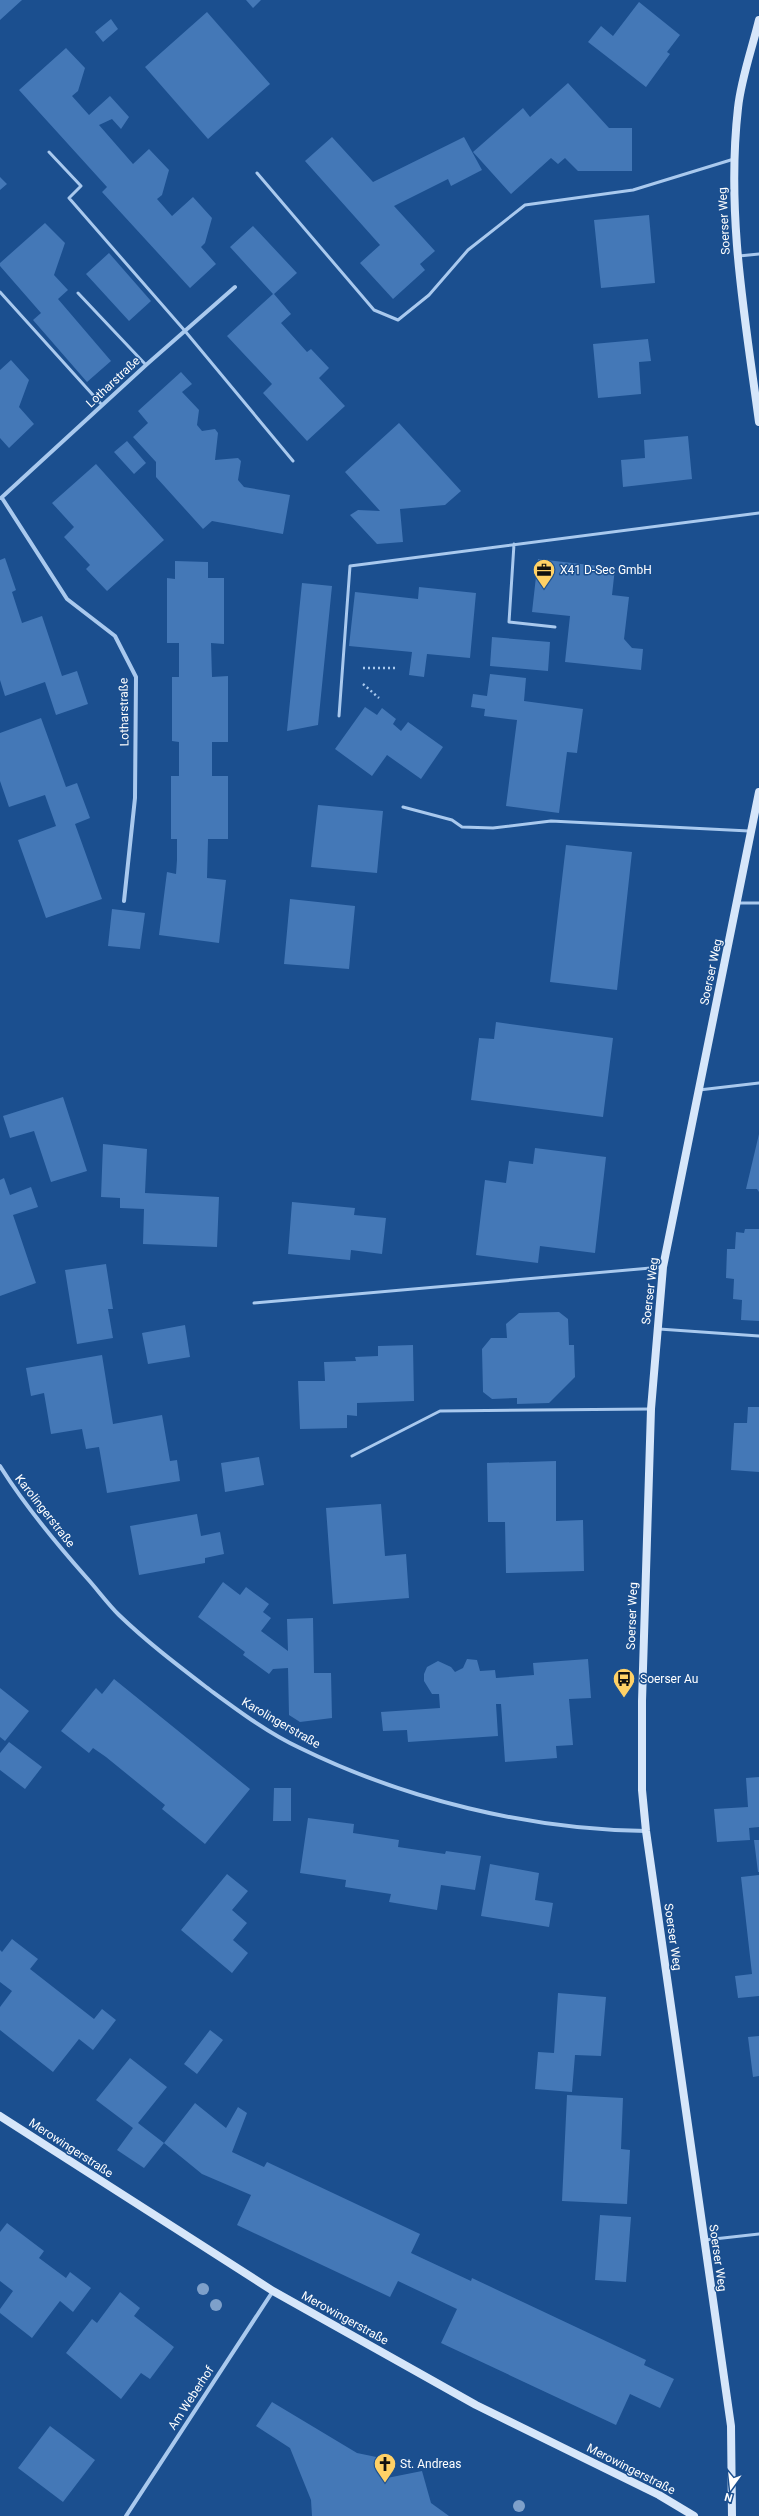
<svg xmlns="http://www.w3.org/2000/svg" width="759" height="2516" font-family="Roboto,sans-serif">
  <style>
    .building { fill: #4478b7 }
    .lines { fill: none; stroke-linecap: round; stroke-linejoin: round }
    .path { stroke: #a9c9ee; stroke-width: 2.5; stroke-dasharray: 2 3; stroke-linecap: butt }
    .lane { stroke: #a9c9ee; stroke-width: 3 }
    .street { stroke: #a9c9ee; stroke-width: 4 }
    .secondary { stroke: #d6e6fa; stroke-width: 8 }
    .tree { fill: #7ea0ca }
    .labels { text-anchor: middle; stroke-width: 3; stroke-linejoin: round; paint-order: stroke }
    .street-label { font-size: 12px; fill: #fff; stroke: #1b4f8f }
    .poi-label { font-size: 12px; fill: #fff; stroke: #1b4f8f; text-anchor: start }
  </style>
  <rect width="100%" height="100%" fill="#1b4f8f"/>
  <path class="building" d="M0,0h22l-22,20z
    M246,0h15l-8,8z
    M639,2l41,33 -13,17 3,2 -24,33 -58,-45 13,-16 12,10z
    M207,12l63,72 -62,55 -63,-72z
    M111,19l7,10 -15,13 -8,-10z
    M66,48l19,20 -7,23 -6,5 17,19 21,-19 19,21 -8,12 -9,-10 -13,6 34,39 16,-15 20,21 -7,25 -5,4 15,17 21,-19 19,21 -7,25 -4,4 15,17 -26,24 -88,-96 5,-5 -88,-97z
    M568,83l41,45h23v43h-54l-13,-13 -7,6 -7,-6 -40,36 -38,-42 50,-44 7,9z
    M332,137l41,45 91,-45 18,33 -31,16 -3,-7 -54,27 41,45 -15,13 5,6 -32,29 -33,-36 20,-18 -75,-84z
    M0,177l7,7 -7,6z
    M649,215l6,68 -54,5 -7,-68z
    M45,223l20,20 -11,32 14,15 -10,9 53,62 -24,21 -54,-62 8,-7 -41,-47v-3z
    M253,226l44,47 -23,21 17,20 -10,9 26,29 4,-3 18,19 -10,10 26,28 -38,35 -44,-48 9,-9 -45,-48 46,-42 -43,-47z
    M109,253l42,48 -22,20 -43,-47z
    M648,339l3,22 -12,1 2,32 -43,4 -5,-54z
    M11,360l18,20 -10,27 15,17 -25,24 -9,-10v-68z
    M181,372l11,12 -10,8 17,18 -2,15 5,6 13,-2 3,4 -3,27 23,-2 3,3 -3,19 6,7 46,8 -7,39 -71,-13 -9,8 -47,-52v-15l-23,-25 15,-14 -10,-12z
    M399,423l62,68 -16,14 -45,4 3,33 -26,2 -27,-29 8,-5 22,1 -35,-39z
    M688,436l4,43 -69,8 -2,-27 24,-2 -1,-18z
    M127,441l19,22 -12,11 -20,-22z
    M96,464l68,76 -57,51 -21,-22 4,-4 -26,-28 10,-10 -22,-24z
    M5,558l11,32 -4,2 10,31 20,-7 20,60 15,-5 11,33 -32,11 -11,-33 -40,14 -5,-16v-120z
    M538,559l77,9 -3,27 17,2 -5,42 8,9 11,1 -2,21 -76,-8 5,-46 -38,-4z
    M175,561l33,1v16h16v66l-13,-1 1,34 16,-1v66h-16v34h16v63h-20l-1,39 19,2 -7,63 -60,-8 8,-63 9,2 1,-14v-21h-6v-63h8v-34l-7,-1v-64h7v-34h-12v-65l8,1z
    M302,583l30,3 -14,139 -31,6z
    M419,587l57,6 -6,65 -43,-4 -3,23 -15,-2 3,-23 -63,-6 6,-54 63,7z
    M492,637l58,5 -2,29 -58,-5z
    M490,674l36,4 -2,23 59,8 -6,44 -10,-1 -8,61 -53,-7 11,-86 -33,-4 1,-7 -14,-2 2,-13 14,2z
    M365,707l12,8 5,-7 14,11 -3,5 8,7 7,-9 35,25 -22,32 -34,-24 -15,21 -37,-27z
    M41,718l25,69 11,-4 13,35 -15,6 27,75 -56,19 -28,-78 38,-14 -11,-31 -36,12 -9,-26v-48z
    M318,805l65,6 -6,62 -66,-6z
    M566,845l66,7 -15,138 -67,-8z
    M290,899l65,7 -6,63 -65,-5z
    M112,909l33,4 -5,36 -32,-3z
    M496,1022l117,16 -10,79 -132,-17 8,-62 15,1z
    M63,1097l24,74 -36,11 -17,-51 -24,7 -7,-22z
    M759,1134v58l-2,-3h-11z
    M103,1144l44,5 -2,44 74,4 -2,50 -74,-3 1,-35 -24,-1v-10l-19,-1z
    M535,1148l71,9 -11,96 -55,-7 -2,17 -62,-8 9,-75 21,3 3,-22 24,3z
    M4,1178l6,17 21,-8 7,20 -25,8 23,68 -36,13v-116z
    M292,1202l63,6 -1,7 32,3 -4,36 -31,-4 -1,10 -62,-6z
    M745,1229h14v92l-18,-1 1,-20 -9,-1 1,-20 -8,-1 1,-29h8l1,-17 8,1z
    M106,1264l7,45h-5l5,29 -36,6 -12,-74z
    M559,1312l9,7 1,26h5l1,32 -26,26 -32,1v-6l-25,1 -9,-7 -1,-43 9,-11h16l-1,-14 13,-11z
    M185,1325l5,32 -42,7 -6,-31z
    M413,1345l1,56 -57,2v13l-10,-1v13l-47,1 -2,-48h27l-1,-19 32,-1 -1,-4 23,-1v-10z
    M102,1355l11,69 49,-9 8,46 7,-1 3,21 -73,12 -8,-46 -13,2 -4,-20 -31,5 -7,-41 -13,3 -5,-28z
    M748,1407h11v65l-28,-2 3,-47h13z
    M259,1457l5,28 -39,7 -4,-29z
    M556,1461v60l27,-1 1,51 -78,2 -1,-51h-17l-1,-59z
    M381,1504l4,52 21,-2 3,44 -76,6 -7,-96z
    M197,1514l4,22 19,-4 4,22 -19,4v5l-66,12 -9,-49z
    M223,1582l17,13 6,-8 23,17 -6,8 8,6 -10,13 27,20 -1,-32 26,-1 1,55h17l1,45 -32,4 -11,-7 -1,-47 -15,1 -4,5 -26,-19 2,-3 -47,-35z
    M467,1659l10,1 3,11 15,-1 1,8 38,-3 -1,-12 55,-4 3,39 -22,1 4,46 -17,1 1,12 -52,4 -4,-58h-5l2,32 -90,6 -1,-12 -24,1 -2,-19 59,-4 -1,-14h-7l-8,-13v-7l3,-7 11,-6 13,6 4,5 8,-4z
    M114,1679l136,110 -45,55 -43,-35 3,-4 -59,-48 -13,-9 -4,5 -28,-22 35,-43 6,6z
    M0,1688l29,23 -24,30 -5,-4z
    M9,1742l33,25 -17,22 -25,-19v-17z
    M759,1777v50l-10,1 1,12 -33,2 -3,-33 34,-2 -2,-29z
    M274,1788h17v33h-18z
    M308,1818l46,6 -1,9 46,7 -1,7 47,7 1,-3 35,5 -6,34 -34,-5 -4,25 -48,-8 2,-8 -46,-7 1,-7 -46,-7z
    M754,1840h5v32h-1z
    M490,1864l49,9 -4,27 18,3 -4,24 -68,-11z
    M227,1874l21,17 -16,19 15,13 -14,17 15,13 -16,20 -51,-43z
    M759,1875v121l-21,2 -3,-22 17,-2 -11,-97z
    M12,1939l26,20 -8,10 64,50 8,-10 14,11 -23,30 -14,-11 -26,33 -53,-42v-23l12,-16 -12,-9v-32l2,2z
    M558,1993l48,4 -5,59 -26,-1 -3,37 -37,-3 3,-37 16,1z
    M210,2030l13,10 -26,34 -13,-10z
    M759,2036v40l-6,1 -5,-40z
    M130,2058l37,29 -29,36 26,20 -20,25 -27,-18 16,-22 -37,-28z
    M567,2095l56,3 -2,51 9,1 -3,54 -65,-3z
    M195,2103l31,25 12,-21 9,6 -15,39 32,15 3,-5 153,72 -9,19 60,28 1,-3 174,82 -2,5 30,14 -14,29 -30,-14 -14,31 -175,-82 16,-34 -59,-28 -8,16 -153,-72 14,-30 -49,-21 -38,-31z
    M600,2215l31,2 -5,65 -31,-2z
    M7,2223l37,28 -5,7 27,20 4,-6 21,16 -18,24 -13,-11 -28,37 -32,-25v-4l13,-18 -13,-10v-49z
    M120,2292l20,16 -6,8 40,31 -24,32 -9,-6 -20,26 -55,-46 26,-34 5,4z
    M272,2402l85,51 29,6 -4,16 5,3 35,-7 9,32 18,13h-137l-1,-16 -21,-52 -34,-22z
    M50,2426l45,34 -32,42 -45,-34z"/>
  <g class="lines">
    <path class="path" d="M363,668h32
      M363,684l16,14"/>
    <path class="lane" d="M49,152l32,34 -12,12 116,133 108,130
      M257,173l117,137 24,10 31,-25 39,-45 57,-45 108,-15 101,-31
      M739,256l20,-2
      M0,292l102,113
      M78,293l68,72
      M514,544l-5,78 46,5
      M339,716l11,-150 409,-53
      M403,807l49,13 10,7 31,1 58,-7 198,10
      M738,903h21
      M699,1090l60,-7
      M254,1303l408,-36
      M659,1329l100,7
      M352,1456l88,-45 211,-2
      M705,2240l54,-6"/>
    <path class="street" d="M1,498l145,-133 89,-78
      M2,498l65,101 48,37 21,41 -1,121 -11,103
      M0,1466c25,40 55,76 86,111 11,12 21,26 33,38 27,26 57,49 87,72 30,22 60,45 94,61 104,51 230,82 346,83
      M126,2516l147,-225"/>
    <path class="secondary" d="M759,20c-7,29 -18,59 -21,88 -12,106 7,210 21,314
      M0,2116l273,175 203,114 183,90 35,21
      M732,2516l-1,-90 -85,-595 -4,-41v-89l9,-292 12,-142 96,-475"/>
  </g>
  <g class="tree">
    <circle cx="203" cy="2289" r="6"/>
    <circle cx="216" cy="2305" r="6"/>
    <circle cx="519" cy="2506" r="6"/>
  </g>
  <defs>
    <g id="office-pin" transform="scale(1.15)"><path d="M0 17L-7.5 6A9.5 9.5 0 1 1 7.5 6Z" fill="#ffd166" stroke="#1b4f8f"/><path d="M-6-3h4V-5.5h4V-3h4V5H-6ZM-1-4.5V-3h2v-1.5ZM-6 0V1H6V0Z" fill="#111"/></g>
    <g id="bus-pin" transform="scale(1.15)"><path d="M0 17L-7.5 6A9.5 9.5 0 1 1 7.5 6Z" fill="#ffd166" stroke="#1b4f8f"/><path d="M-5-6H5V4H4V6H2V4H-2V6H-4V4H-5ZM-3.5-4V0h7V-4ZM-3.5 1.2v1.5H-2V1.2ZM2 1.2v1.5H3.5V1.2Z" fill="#111"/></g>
    <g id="church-pin" transform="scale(1.15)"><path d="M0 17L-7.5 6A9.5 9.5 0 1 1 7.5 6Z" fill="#ffd166" stroke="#1b4f8f"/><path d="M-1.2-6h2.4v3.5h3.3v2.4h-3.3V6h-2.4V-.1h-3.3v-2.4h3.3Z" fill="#111"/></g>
  </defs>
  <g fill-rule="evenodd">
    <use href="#office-pin" x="544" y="570"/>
    <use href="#bus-pin" x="624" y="1679"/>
    <use href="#church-pin" x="385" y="2464"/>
  </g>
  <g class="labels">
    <g class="street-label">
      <text transform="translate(724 221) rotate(-93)" y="4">Soerser Weg</text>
      <text transform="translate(113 382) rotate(-43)" y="4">Lotharstraße</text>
      <text transform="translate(124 712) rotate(-91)" y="4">Lotharstraße</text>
      <text transform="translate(711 972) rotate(-78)" y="4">Soerser Weg</text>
      <text transform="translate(650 1291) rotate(-83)" y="4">Soerser Weg</text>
      <text transform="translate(45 1511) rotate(52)" y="4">Karolingerstraße</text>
      <text transform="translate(632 1616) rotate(-88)" y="4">Soerser Weg</text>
      <text transform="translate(281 1723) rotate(30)" y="4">Karolingerstraße</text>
      <text transform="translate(673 1937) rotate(82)" y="4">Soerser Weg</text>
      <text transform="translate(71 2148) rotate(33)" y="4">Merowingerstraße</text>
      <text transform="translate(718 2258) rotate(82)" y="4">Soerser Weg</text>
      <text transform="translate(345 2318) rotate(29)" y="4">Merowingerstraße</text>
      <text transform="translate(191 2398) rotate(-57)" y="4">Am Weberhof</text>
      <text transform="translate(631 2469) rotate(27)" y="4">Merowingerstraße</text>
    </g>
    <g class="poi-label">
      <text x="560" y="574">X41 D-Sec GmbH</text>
      <text x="640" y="1683">Soerser Au</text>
      <text x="400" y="2468">St. Andreas</text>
    </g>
  </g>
  <g transform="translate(731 2488) rotate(195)" stroke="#1b4f8f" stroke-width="3" paint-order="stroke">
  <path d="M0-3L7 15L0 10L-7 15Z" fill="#ffffff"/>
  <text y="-6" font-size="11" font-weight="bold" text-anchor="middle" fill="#ffffff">N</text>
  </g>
</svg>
